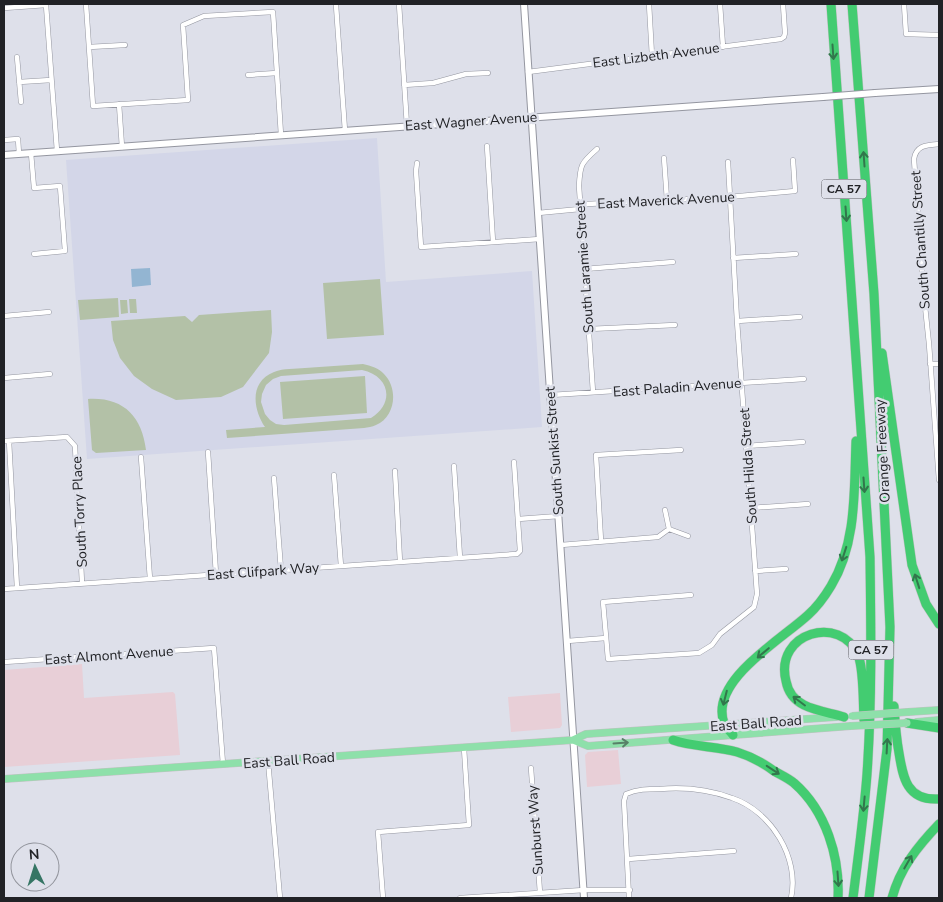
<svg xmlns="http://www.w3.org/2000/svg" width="943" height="902" font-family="'Nunito Sans',sans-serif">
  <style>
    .commercial { fill: #e8cfd7 }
    .built { fill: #d3d6e8 }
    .green { fill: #b3c1a7; fill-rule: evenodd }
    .water { fill: #93b5d2 }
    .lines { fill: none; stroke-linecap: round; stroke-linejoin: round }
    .street-casing { stroke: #9496a0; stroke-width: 5.5 }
    .secondary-casing { stroke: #9496a0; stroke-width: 8 }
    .primary-casing { stroke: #c1c1c2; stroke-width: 8 }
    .highway-casing { stroke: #c1c1c2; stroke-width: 10 }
    .street { stroke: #fff; stroke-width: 4.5 }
    .secondary { stroke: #fff; stroke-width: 6 }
    .primary { stroke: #8ee0aa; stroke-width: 7 }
    .highway { stroke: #43cc71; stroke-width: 9 }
    .secondary-bridge-casing { stroke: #9496a0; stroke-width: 8; stroke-linecap: butt }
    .primary-bridge-casing { stroke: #c1c1c2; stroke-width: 8; stroke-linecap: butt }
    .secondary-bridge { stroke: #fff; stroke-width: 6 }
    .primary-bridge { stroke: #8ee0aa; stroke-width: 7 }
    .oneway { stroke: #32774c }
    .oneway2 { stroke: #588168 }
    .labels { text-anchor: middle; stroke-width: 5; stroke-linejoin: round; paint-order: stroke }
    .shield { fill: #dee0ea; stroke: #5a5b61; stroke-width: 1 }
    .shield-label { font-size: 12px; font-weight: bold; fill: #212226 }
    .street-label { font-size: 14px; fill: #212226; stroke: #dee0ea }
  </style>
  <rect width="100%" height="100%" fill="#dee0ea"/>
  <path class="commercial" d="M82,664l2,34 89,-6 2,2 5,61 -176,12v-97z
    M560,693l2,32 -2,3 -49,4 -3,-35z
    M618,750l3,34 -34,3 -2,-32 3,-3z"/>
  <path class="built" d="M377,138l9,144 146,-11 10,156 -455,32 -21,-299z"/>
  <path class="green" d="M380,279l4,56 -57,4 -4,-56z
    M118,298l1,19 -39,3 -2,-20z
    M129,299h7l1,14h-7z
    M120,300h7l1,13 -7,1z
    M271,310l1,22 -3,21 -26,34 -22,10 -45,3 -24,-11 -18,-13 -14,-18 -7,-18 -2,-19 74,-5 7,6 7,-7z
    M363,364c8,2 16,4 21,10 15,15 11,43 -8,51 -4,2 -8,2 -12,3l-137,10 -1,-8 39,-3c-12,-18 -16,-45 9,-55 10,-4 21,-3 31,-4 19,-1 39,-3 58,-4zM362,370c28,6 33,33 9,48l-87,7 -8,-1 -6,-4 -5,-6 -4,-12 1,-8 4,-9 7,-6 8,-3z
    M365,376l2,37 -84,6 -3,-37z
    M88,399c35,-2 54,17 58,51l-50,3 -4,-3z"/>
  <path class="water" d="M150,268l1,17 -19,2 -1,-18z"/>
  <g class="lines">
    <g class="street-casing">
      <path id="street" d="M86,4l7,102 95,-6 -5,-75 21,-9 69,-4 8,123
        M399,4l8,122
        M649,4l3,52
        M720,4l3,43
        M904,4l2,30 33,1
        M336,5l9,126
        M4,8l42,-3 11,146
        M89,47l36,-2
        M17,57l4,45
        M528,72l253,-33 3,-2 1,-4 -2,-29
        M248,75l29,-2
        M19,82l32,-2
        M404,85l29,-2 33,-9 22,-1
        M119,104l3,43
        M4,140l14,-1 1,15
        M939,144c-12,1 -23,1 -25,15l9,128 6,57 10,136
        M487,146l6,96
        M31,153l3,35 26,-2 5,65 -31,3
        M664,158l3,42
        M417,163l-1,8 5,76 119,-8
        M538,213l42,-4 7,-5 142,-7 66,-6 -2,-31
        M733,258l63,-4
        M584,269l89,-7
        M4,316l45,-4
        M737,321l63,-4
        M589,329l86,-4
        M930,364h9
        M4,378l46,-4
        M593,392l-14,-206c1,-21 2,-23 18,-37
        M551,395l253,-16
        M4,441l63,-4 8,9 7,137
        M9,441l8,147
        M746,446l57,-4
        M208,452l8,122
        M141,457l9,122
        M454,466l6,92
        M395,471l5,91
        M334,475l7,91
        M274,478l7,92
        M751,508l57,-4
        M665,510l4,19 19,7
        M518,519l41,-3
        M601,541l-5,-86 85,-5
        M561,545l97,-8 11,-8
        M755,571l31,-2
        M4,589l513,-35 3,-3 -6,-89
        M691,595l-88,7 5,57 91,-6 13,-8 8,-11 34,-27 3,-13 -20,-273 -9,-159
        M567,641l39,-3
        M4,662l210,-14 9,116
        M268,761l12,137
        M531,768l9,125
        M628,859l106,-8
        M383,898l-5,-66 91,-7 -5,-77
        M460,898l124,-8h46
        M629,898l-5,-97 2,-7c11,-5 22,-5 34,-5 23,-2 50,1 72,9 39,13 68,60 59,100"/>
    </g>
    <g class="secondary-casing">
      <path id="secondary" d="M524,4l60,894
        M875,93l64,-4
        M4,155l819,-58"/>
    </g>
    <g class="primary-casing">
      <path id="primary" d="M908,712l31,-2
        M917,722l22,-2
        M573,740l15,6 263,-20
        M4,779l569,-39 13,-6 250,-17"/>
    </g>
    <g class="highway-casing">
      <path id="highway" d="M831,4l39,553c1,72 2,145 -3,217 -3,41 -9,83 -14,124
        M852,4l22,290 16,333 -3,122 -18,149
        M882,353l30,212 14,39 13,20
        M894,706c1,16 2,31 5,47 4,25 8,48 40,46
        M844,717c-13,-4 -28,-6 -40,-12 -10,-5 -16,-13 -18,-24 -12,-49 55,-67 72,-26 6,15 5,47 6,65
        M907,723l32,5
        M733,735c-3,-4 -8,-8 -9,-12 -15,-42 57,-83 84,-108 9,-8 17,-19 23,-29 26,-43 23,-96 25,-145
        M673,740c20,7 43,6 64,12 13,4 26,11 37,19 7,4 14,7 20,12 32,28 46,74 44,115
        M892,898c8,-30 26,-52 47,-74"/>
    </g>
    <use href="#street" class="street"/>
    <use href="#secondary" class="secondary"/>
    <use href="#primary" class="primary"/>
    <use href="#highway" class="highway"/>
    <g class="secondary-bridge-casing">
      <path id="secondary-bridge" d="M823,97l52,-4"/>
    </g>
    <g class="primary-bridge-casing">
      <path id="primary-bridge" d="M852,716l56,-4
        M851,726l56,-3"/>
    </g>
    <use href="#secondary-bridge" class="secondary-bridge"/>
    <use href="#primary-bridge" class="primary-bridge"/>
  </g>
  <defs><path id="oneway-shaft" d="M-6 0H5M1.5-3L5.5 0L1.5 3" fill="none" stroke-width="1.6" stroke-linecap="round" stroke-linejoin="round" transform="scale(1.25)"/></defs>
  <g class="oneway">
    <use href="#oneway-shaft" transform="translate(833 52) rotate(86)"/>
    <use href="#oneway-shaft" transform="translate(864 159) rotate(-94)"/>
    <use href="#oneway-shaft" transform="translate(846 214) rotate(86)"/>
    <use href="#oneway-shaft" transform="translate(864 485) rotate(86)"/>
    <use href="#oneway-shaft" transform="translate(844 554) rotate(108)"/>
    <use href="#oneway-shaft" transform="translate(917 581) rotate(-108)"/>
    <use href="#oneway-shaft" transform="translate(763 653) rotate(140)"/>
    <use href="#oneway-shaft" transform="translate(725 698) rotate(104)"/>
    <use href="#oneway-shaft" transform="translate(799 701) rotate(-143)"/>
    <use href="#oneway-shaft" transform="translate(887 746) rotate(-87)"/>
    <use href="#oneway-shaft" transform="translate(773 770) rotate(33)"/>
    <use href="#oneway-shaft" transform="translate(864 804) rotate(95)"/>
    <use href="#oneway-shaft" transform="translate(908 862) rotate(-60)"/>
    <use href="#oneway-shaft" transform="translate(838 879) rotate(86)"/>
  </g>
  <use class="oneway2" href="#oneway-shaft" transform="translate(621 743) rotate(-4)"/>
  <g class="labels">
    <g class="shield">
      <rect x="821.5" y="179.5" width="45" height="19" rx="4"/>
      <rect x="848.5" y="640.5" width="45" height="19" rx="4"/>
    </g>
    <g class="shield-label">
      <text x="844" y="193">CA 57</text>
      <text x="871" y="654">CA 57</text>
    </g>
    <g class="street-label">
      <text transform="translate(656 55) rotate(-7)" y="5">East Lizbeth Avenue</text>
      <text transform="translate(471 121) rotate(-4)" y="5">East Wagner Avenue</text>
      <text transform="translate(666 200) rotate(-3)" y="5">East Maverick Avenue</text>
      <text transform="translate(920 240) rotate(-94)" y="5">South Chantilly Street</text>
      <text transform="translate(584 267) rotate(-94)" y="5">South Laramie Street</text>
      <text transform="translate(677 387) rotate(-4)" y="5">East Paladin Avenue</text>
      <text transform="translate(554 451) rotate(-94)" y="5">South Sunkist Street</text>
      <text transform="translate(882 451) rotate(-93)" y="5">Orange Freeway</text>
      <text transform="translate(748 466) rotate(-94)" y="5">South Hilda Street</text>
      <text transform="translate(79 512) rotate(-93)" y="5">South Torry Place</text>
      <text transform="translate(263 571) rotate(-4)" y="5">East Clifpark Way</text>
      <text transform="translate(109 655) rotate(-4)" y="5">East Almont Avenue</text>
      <text transform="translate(756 723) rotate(-4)" y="5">East Ball Road</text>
      <text transform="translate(289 760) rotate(-4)" y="5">East Ball Road</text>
      <text transform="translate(535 830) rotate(-94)" y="5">Sunburst Way</text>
    </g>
  </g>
  <rect width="943" height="902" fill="none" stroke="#212226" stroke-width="10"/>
  <g transform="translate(35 867) rotate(356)"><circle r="24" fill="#dee0ea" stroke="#92949c"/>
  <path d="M0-4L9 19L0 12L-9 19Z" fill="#357564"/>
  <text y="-8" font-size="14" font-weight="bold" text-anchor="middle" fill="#212226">N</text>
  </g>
</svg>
